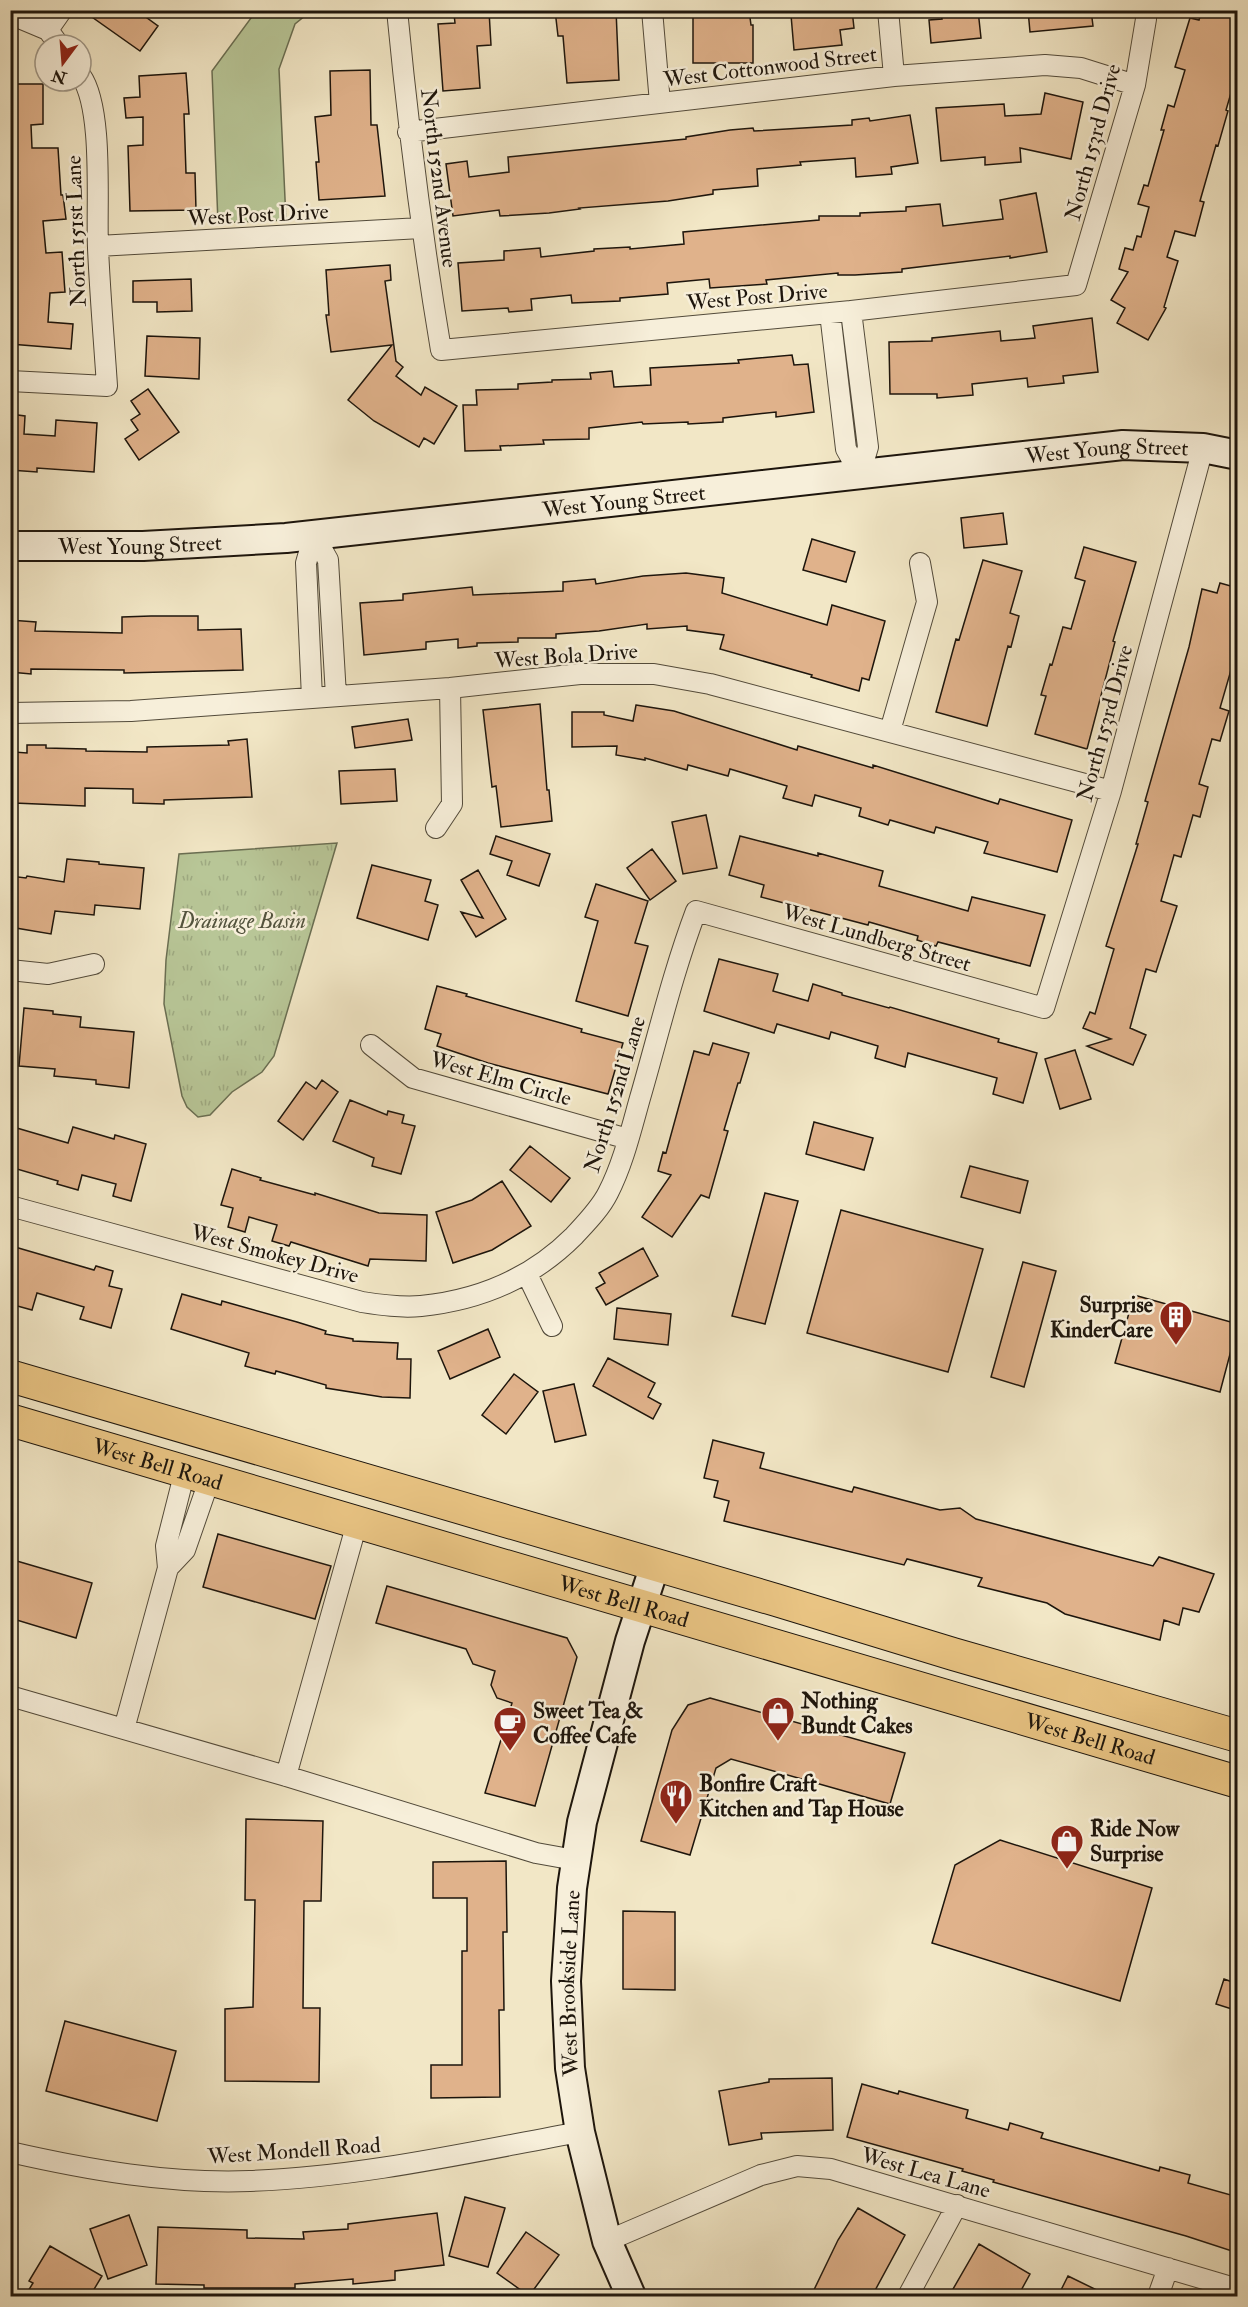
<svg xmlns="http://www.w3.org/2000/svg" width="1248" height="2307" font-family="'IM FELL Double Pica',serif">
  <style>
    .grass { fill: #b8c697; stroke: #6a6e52; stroke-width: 1.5 }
    .park { fill: url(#park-tufts); stroke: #6a6e52; stroke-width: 1.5 }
    .building { fill: #e0b28b; stroke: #1d150c; stroke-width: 1.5 }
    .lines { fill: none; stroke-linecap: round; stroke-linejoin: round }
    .street-casing { stroke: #524a3a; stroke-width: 22 }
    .secondary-casing { stroke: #1d150c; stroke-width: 32 }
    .primary-casing { stroke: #1d150c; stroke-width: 34 }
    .street { stroke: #f7efda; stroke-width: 20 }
    .secondary { stroke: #f7efda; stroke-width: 28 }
    .primary { stroke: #e9c483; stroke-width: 32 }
    .labels { text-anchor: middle; stroke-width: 5; stroke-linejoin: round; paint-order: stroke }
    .street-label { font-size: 22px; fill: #1d150c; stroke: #f7efda }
    .park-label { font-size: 22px; font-style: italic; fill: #53533d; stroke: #f7efda }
    .poi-label { font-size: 22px; font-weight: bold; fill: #1d150c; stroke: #f7efda; text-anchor: start }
  </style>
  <defs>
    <pattern id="park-tufts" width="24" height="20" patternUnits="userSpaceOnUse" patternTransform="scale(1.5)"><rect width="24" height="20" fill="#b8c697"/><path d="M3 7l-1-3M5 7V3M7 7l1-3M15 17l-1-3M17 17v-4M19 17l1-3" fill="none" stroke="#9ea981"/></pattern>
  </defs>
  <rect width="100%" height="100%" fill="#f2e7c6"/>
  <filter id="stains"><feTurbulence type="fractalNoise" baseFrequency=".00333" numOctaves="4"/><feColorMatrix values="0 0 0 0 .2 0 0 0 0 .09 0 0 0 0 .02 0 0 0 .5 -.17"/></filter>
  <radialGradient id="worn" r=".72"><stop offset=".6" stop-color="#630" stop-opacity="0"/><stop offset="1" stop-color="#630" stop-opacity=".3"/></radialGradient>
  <path class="grass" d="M257,10l54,1 -16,13 -16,45 7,151 -68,3 -6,-152z"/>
  <path class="park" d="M337,843l-63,213 -12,16 -30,20 -22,23 -12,2 -11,-10 -5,-11 -18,-92 2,-44 13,-106z"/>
  <path class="building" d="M82,10h54l22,16 -18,25z
    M555,10h61l3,70 -52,3 -4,-47h-5z
    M693,10h56l2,15h2v38h-60z
    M833,10h19l2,18 -14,2 2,15 -48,5 -3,-35z
    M941,10h37l3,28 -50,5 -2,-23 13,-1z
    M1028,10h63l2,16 -63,6z
    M1202,10h9l27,8v51l-12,41 2,1 -10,35 -2,-1 -16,56 4,1 -9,34 -20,-5 -8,26 11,4 -14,46 2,1 -18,32 -31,-17 8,-15 -14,-8 17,-28 -9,-3 6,-21 8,2 4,-14 4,1 8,-30 -11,-3 6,-19 4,1 16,-56h-3l7,-25 6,2 11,-37 -10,-3 15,-49 9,2z
    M489,11l2,34 -14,1 3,42 -37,3 -5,-67 17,-1 -1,-9z
    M370,70l1,55h6l8,71 -66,4 -3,-38h3l-4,-45 16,-2 -1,-44z
    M186,73l3,41h-5l2,59h9l1,37 -66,1 -2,-65 15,-1v-28l-17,1 -2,-20 16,-1 -1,-21z
    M10,84h33v40l-12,1 1,23h26l3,47h2l3,24 -23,2 3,32 16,-1 3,40 -15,1 -2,29 25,2 -2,25 -61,-5 1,-38 6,1 -7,-72z
    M1045,93l38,9 -12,57 -51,-11 1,14 -36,3v-8l-44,4 -5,-53 68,-4 1,12 36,-2z
    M910,115l8,48 -27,4 1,7 -36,3 -1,-19 -55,4 1,3 -44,4 1,17 -45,4v4l-45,7 -89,7 1,1 -31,4 -49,3 -1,-6 -46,6 -7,-52 21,-3 2,16 40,-5 -1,-15 178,-18v-2l44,-7 23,-2 1,3 98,-6v-5l17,-2 1,3z
    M1036,193l11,59 -37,6v-2l-108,13v3l-47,3h-17v-2l-72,7 1,4 -57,4 -1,-9 -42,4 1,11 -48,4v3l-48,2 -1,-8 -40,4 1,11 -23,2 -1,-4 -46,3 -4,-48 46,-3v-9l36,-3 1,9 53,-6v-2l36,-2v2l54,-5 -1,-12 136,-12v-4h41v-3l46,-2v-4l34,-3 3,22 60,-7 -3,-19z
    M390,265l1,15 -6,1 11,80 7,6 -7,9 25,19 4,-8 32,19 -23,38 -10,-6 -5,9 -45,-26 -26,-21 44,-55 -61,7 -5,-37h3l-3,-45z
    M191,279l1,32 -35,1v-10h-24v-21z
    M1092,318l6,54 -35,4 1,7 -36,4 -1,-9 -55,6 1,11 -36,3v-4h-47l-1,-52 43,-1v-3l68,-7 1,10 34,-3 -2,-12z
    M147,336l53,2 -1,41 -54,-3z
    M792,355l2,10 14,-1 6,48 -38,5v-5l-53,6v4l-35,2v-2l-45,2 -1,-2 -53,6v11l-46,1 1,4 -44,2 1,4 -36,1 -2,-46h14l-1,-15 42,-1v-5l34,-2v-2l39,-1 -1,-6 22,-2 2,16 37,-2 -1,-17 89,-5 -1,-3z
    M148,389l31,43 -40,28 -14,-21 13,-9 -7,-10 9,-6 -9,-13z
    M10,414l15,2 -1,18 31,2 1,-16 41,3 -3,49 -57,-4v4l-27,-2z
    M1003,513l4,31 -43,4 -3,-30z
    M812,539l43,13 -9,30 -43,-12z
    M1084,547l52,15 -23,79 2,1 -28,107 -52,-15 11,-38 -5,-1 9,-31 2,1 11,-38 8,2 14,-48 -10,-3z
    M983,560l39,11 -12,42 9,3 -8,31 -3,-1 -21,80 -51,-14 20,-73 3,1z
    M686,573l38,5 -2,15 105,32 5,-20 53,16 -16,59 -7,-2 -3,13 -48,-14 1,-2 -92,-26 4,-14 -37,-5v-4l-40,3v-5l-48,7 -43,3v4h-38v4l-41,1v3l-19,2v-9l-32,3v7l-62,6 -4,-52 43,-3v-6l69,-7 1,8 90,-4v-9l32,-3 1,5 47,-8z
    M1220,583l18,5v58l-18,62 9,3 -9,30 -8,-2 -13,45 9,3 -8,30 -7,-2 -12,42 -7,-2 -13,46 16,5 -21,66 -10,-3 -16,59 16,7 -13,30 -46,-19 24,-7 -28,-11 7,-16 5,2 19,-65 -8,-3 32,-102h-2l12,-42 -3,-1 44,-154 13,-58 15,4z
    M151,616h47v14l43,-1 2,41 -119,3v-3l-93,-1v5l-21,-2v-52l26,2 -1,9 87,2v-16z
    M540,704l7,86h2l3,31 -51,6 -5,-41 -4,1 -9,-77z
    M636,705l38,6 123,39 1,-4 75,22v-3l125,39 2,-5 72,21 -15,52 -73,-19 4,-11 -52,-15 -2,6 -44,-13 -2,5 -29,-9 2,-8 -46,-13 -3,11 -29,-8 4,-12 -57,-17 -2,7 -40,-11 -1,5 -42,-12v2l-29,-5 1,-9 -45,1v-35h32v3l29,6z
    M408,719l4,21 -57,8 -3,-21z
    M247,739l5,58 -88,3v4l-31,-1v-14l-48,-1v18l-71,-3v-51l13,1v-8h19v3l40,1v2l61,1v-5l82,-2 -1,-4z
    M395,769l2,32 -56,3 -2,-33z
    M706,815l11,53 -34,6 -11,-52z
    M496,836l54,18 -11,32 -32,-11 5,-14 -22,-7z
    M740,836l78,20v-3l65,18 -4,15 89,25 4,-14 73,18 -15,51 -92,-24 -2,4 -19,-6 1,-4 -49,-14 -1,3 -107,-28 3,-12 -35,-10z
    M652,849l24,32 -26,19 -23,-32z
    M67,859l32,3v2l45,4 -4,41 -45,-4 -1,10 -39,-4 -4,23 -41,-7v-51l16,2 1,-2 37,6z
    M372,865l59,15 -6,21 13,4 -10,35 -71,-22z
    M478,870l28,49 -30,18 -15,-25 22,6 -22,-38z
    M596,884l52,17 -13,42 13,3 -20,70 -52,-15 22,-80 -13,-4z
    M719,959l59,15 -5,17 35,10 5,-17 29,9v2l47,13 1,-1 109,32 -1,3 39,11 -14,50 -30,-9 4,-16 -89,-25 -3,14 -30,-9 3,-12 -47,-14 -2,7 -52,-15 -3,9 -70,-22z
    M437,986l30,8 -1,2 116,33 -1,3 42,11 -15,51 -120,-31 -51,-17 4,-12 -16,-5z
    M24,1008l29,3v3l28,3 -1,10 54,5 -5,56 -33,-4v-4l-42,-4 1,-7 -36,-3z
    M713,1043l36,10 -9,30h-2l-14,47 4,1 -19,67 -8,-3 -29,42 -30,-20 29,-42 -13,-4 5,-19 3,1 28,-102 15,4z
    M1075,1050l16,49 -31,10 -15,-50z
    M322,1080l16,12 -35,48 -25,-19 28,-39 10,7z
    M350,1100l37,15 1,-4 16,4 -2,8 13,3 -14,48 -29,-8 2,-8 -41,-17z
    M814,1122l59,16 -9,32 -58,-16z
    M10,1126l58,17 5,-16 41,12 1,-4 31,9 -15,57 -18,-5 3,-12 -34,-9 -4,15 -21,-6 1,-3 -48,-14z
    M530,1146l40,32 -19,24 -41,-32z
    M970,1166l58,15 -8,32 -59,-16z
    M232,1169l29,9 -1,2 55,15v-2l64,20 48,2 -1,46 -56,-2 -2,7 -77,-24 -2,4 -17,-5 5,-16 -28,-8 -4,15 -17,-5 5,-19 -12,-3z
    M502,1181l29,45 -39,24 -39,13 -17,-51 36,-12z
    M765,1193l33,8 -33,123 -33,-8z
    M841,1210l142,39 -35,123 -141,-39z
    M15,1247l79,23 2,-4 17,5 -4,15 13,3 -11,39 -31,-9 4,-12 -47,-14 -5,17 -22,-6v-42z
    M643,1248l15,28 -52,29 -10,-17 9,-5 -6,-10z
    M1023,1262l33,9 -32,116 -33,-10z
    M182,1294l39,11 1,-4 75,21 29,9 -1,3 28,5v2l45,2 -1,16h14l-1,39 -28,-1 -56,-9v-3l-50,-14 -1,3 -30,-8 4,-13 -78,-24z
    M1134,1295l104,29 -18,68 -105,-29z
    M617,1308l54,6 -3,31 -54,-6z
    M488,1329l12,28 -50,22 -12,-28z
    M608,1358l47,25 -7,14 13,7 -8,15 -60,-33z
    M514,1374l24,18 -32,42 -24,-19z
    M574,1384l12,51 -31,7 -12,-51z
    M713,1440l51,13 -4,15 92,24 2,-5 86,23 20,-2 16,11 177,47 6,-9 55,17 -15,38 -16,-4 -4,17 -15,-5 -4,20 -95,-26 -18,-11 -69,-17 4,-8 -75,-19 -3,6 -180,-44 5,-20 -15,-4 4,-16 -14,-3z
    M218,1534l113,32 -16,53 -112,-32z
    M10,1559l82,24 -16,55 -66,-20z
    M387,1586l180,52 10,19 -42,149 -50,-13 27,-90 -15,-5 -6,-13 4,-14 -22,-7 -7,-15 -90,-26z
    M710,1698l195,55 -15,51 -159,-45 -15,9 -26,87 -49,-14 31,-111 16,-25z
    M246,1819l77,2 -2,80h-17l-1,107h17l-1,74 -94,-1v-72l28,-2 2,-107h-10z
    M1000,1840l152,48 -32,113 -188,-58 23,-78z
    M506,1861l1,71h-4l1,78h-5l1,87 -69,1v-33h31v-114h5v-53h-34v-36z
    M623,1911l52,1v78l-52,-1z
    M1224,1979l14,5v27l-22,-7z
    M65,2021l111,30 -19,70 -111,-30z
    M832,2078l1,52 -72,3 1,6 -33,6 -10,-54 50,-9v-3z
    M862,2084l36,10 1,-3 69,19 -2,8 42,12 2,-7 33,10 -2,5 118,33 1,-4 30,8 -2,8 50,14v56l-52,-17 -193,-54 1,-2 -32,-9 1,-2 -116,-32z
    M465,2197l40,11 -17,59 -39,-11z
    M858,2208l47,27 -33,61h-61l27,-56z
    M437,2213l7,52 -49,6v9l-42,4v-5l-58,5v4h-91v-3l-48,-1 2,-57 89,3v8l57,1 -1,-7 45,-3v-5z
    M129,2215l18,50 -39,14 -18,-50z
    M526,2232l33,23 -30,41 -32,-23z
    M979,2244l51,30 -12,22h-69z
    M50,2246l52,30 -12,20h-65l8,-13 -4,-2z
    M1068,2276l41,20h-51z"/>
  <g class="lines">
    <g class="street-casing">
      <path id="street" d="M397,10c11,115 25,227 44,340l410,-39 225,-26 59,-200 11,-66 -1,-9
        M652,10l8,93
        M888,10l6,66
        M10,16l7,1 31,13
        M48,30l14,-20
        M48,30l11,15
        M408,132l486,-56 151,-11 36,3 54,17
        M98,246l323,-18
        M851,311l17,136 -8,27
        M830,313l16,136 14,25
        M10,381l97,5c-3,-46 -7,-92 -9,-138 -2,-43 6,-139 -17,-172
        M314,535l14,25 8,136
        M312,698l-6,-135 8,-28
        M10,713l121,-2 319,-23 130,-14h74l56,10 401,107
        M890,731l37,-129 -7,-39
        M436,828l16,-24 -2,-116
        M10,970l38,4 46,-10
        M371,1045l42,33 215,61
        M10,1206l352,96c19,3 39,6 59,4 59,-6 111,-28 153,-70 12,-13 26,-27 34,-43 15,-29 23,-63 32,-95 18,-62 33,-126 56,-187l348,97 67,-217 92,-343
        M527,1274l25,52
        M168,1568l17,-18 25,-72
        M10,1696l276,80 250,77 39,7
        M124,1729l44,-161 -2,-22 19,-75
        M286,1776l71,-253
        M10,2152c79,18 159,32 240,29 112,-4 220,-29 330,-49
        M607,2241l154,-66 36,-9 34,3 407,120
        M908,2296l49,-91
        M1158,2296l10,-28"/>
    </g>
    <g class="secondary-casing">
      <g id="secondary">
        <path id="s1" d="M10,546h133l143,-8 837,-93 80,3 35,7"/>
        <path id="s2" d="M631,2296l-24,-55 -27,-109 -10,-64 -4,-87 6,-93 10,-66 48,-181 25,-76"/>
      </g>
    </g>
    <g class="primary-casing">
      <g id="primary">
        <path d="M10,1376l766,224 177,54 285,82"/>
        <path id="s3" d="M10,1420l1228,362"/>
      </g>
    </g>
    <use href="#street" class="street"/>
    <use href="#secondary" class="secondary"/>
    <use href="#primary" class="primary"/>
  </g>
  <defs>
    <g id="building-pin" transform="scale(1.725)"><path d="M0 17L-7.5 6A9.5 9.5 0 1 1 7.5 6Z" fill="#8f2418" stroke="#f7efda"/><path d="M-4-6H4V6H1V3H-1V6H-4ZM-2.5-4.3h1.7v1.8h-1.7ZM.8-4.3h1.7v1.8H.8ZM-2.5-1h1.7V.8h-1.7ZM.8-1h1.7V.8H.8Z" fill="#fff"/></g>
    <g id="shop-pin" transform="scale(1.725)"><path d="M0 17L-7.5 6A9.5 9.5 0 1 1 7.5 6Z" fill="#8f2418" stroke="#f7efda"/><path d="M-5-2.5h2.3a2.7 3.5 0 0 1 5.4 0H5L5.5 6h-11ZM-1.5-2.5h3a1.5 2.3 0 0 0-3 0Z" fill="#fff"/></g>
    <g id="cafe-pin" transform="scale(1.725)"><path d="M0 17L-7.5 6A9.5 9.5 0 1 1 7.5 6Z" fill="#8f2418" stroke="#f7efda"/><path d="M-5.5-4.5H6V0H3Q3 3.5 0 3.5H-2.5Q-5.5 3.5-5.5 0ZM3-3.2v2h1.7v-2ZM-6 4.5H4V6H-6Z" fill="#fff"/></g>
    <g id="restaurant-pin" transform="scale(1.725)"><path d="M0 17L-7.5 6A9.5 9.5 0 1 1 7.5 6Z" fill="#8f2418" stroke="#f7efda"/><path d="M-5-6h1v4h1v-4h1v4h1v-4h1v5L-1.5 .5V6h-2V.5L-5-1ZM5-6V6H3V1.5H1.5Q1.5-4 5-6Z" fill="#fff"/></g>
  </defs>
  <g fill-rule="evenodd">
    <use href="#building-pin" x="1176" y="1317"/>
    <use href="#shop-pin" x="778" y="1713"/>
    <use href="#cafe-pin" x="510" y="1723"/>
    <use href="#restaurant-pin" x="676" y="1796"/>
    <use href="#shop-pin" x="1067" y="1841"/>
  </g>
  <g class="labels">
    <g class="street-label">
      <text transform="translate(770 66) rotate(-7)" y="8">West Cottonwood Street</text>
      <text transform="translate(1092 142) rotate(-75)" y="8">North 153rd Drive</text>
      <text transform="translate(440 178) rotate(83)" y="8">North 152nd Avenue</text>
      <text transform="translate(258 214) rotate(-3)" y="8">West Post Drive</text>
      <text transform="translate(75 231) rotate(-92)" y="8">North 151st Lane</text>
      <text transform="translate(757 296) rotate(-5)" y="8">West Post Drive</text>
      <text dy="8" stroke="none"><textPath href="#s1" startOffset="1102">West Young Street</textPath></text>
      <text dy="8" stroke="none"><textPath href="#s1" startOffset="616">West Young Street</textPath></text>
      <text dy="8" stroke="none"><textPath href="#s1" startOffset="130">West Young Street</textPath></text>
      <text transform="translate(566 655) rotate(-4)" y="8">West Bola Drive</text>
      <text transform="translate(1104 723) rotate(-75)" y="8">North 153rd Drive</text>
      <text transform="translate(877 937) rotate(16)" y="8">West Lundberg Street</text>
      <text transform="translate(501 1078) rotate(16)" y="8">West Elm Circle</text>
      <text transform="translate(614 1094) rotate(-73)" y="8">North 152nd Lane</text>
      <text transform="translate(275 1253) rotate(15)" y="8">West Smokey Drive</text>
      <text dy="8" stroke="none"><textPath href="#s3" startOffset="154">West Bell Road</textPath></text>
      <text dy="8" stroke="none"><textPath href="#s3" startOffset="640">West Bell Road</textPath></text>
      <text dy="8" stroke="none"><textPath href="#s3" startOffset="1126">West Bell Road</textPath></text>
      <text dy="8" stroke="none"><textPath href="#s2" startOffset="322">West Brookside Lane</textPath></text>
      <text transform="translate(294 2150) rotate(-4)" y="8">West Mondell Road</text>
      <text transform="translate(926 2172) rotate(16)" y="8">West Lea Lane</text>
    </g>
    <g class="park-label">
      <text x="242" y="928">Drainage Basin</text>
    </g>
    <g class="poi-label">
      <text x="1153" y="1312" text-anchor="end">Surprise<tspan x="1153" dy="25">KinderCare</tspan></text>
      <text x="801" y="1708">Nothing<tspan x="801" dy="25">Bundt Cakes</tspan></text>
      <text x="533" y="1718">Sweet Tea &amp;<tspan x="533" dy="25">Coffee Cafe</tspan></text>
      <text x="699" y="1791">Bonfire Craft<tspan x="699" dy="25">Kitchen and Tap House</tspan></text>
      <text x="1090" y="1836">Ride Now<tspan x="1090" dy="25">Surprise</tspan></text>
    </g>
  </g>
  <rect width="1248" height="2307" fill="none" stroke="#f2e7c6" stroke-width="36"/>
  <rect x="12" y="12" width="1224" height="2283" fill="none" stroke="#1d150c" stroke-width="3"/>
  <rect x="18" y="18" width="1212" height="2271" fill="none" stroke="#1d150c" stroke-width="1.5"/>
  <g transform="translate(63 63) rotate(196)"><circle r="28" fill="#f7efda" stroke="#a09888" stroke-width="1.5"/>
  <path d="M0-4.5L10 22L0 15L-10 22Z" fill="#8f2418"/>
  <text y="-9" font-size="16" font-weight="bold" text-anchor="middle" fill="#1d150c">N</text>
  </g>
  <rect width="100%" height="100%" filter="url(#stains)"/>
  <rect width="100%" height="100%" fill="url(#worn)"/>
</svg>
